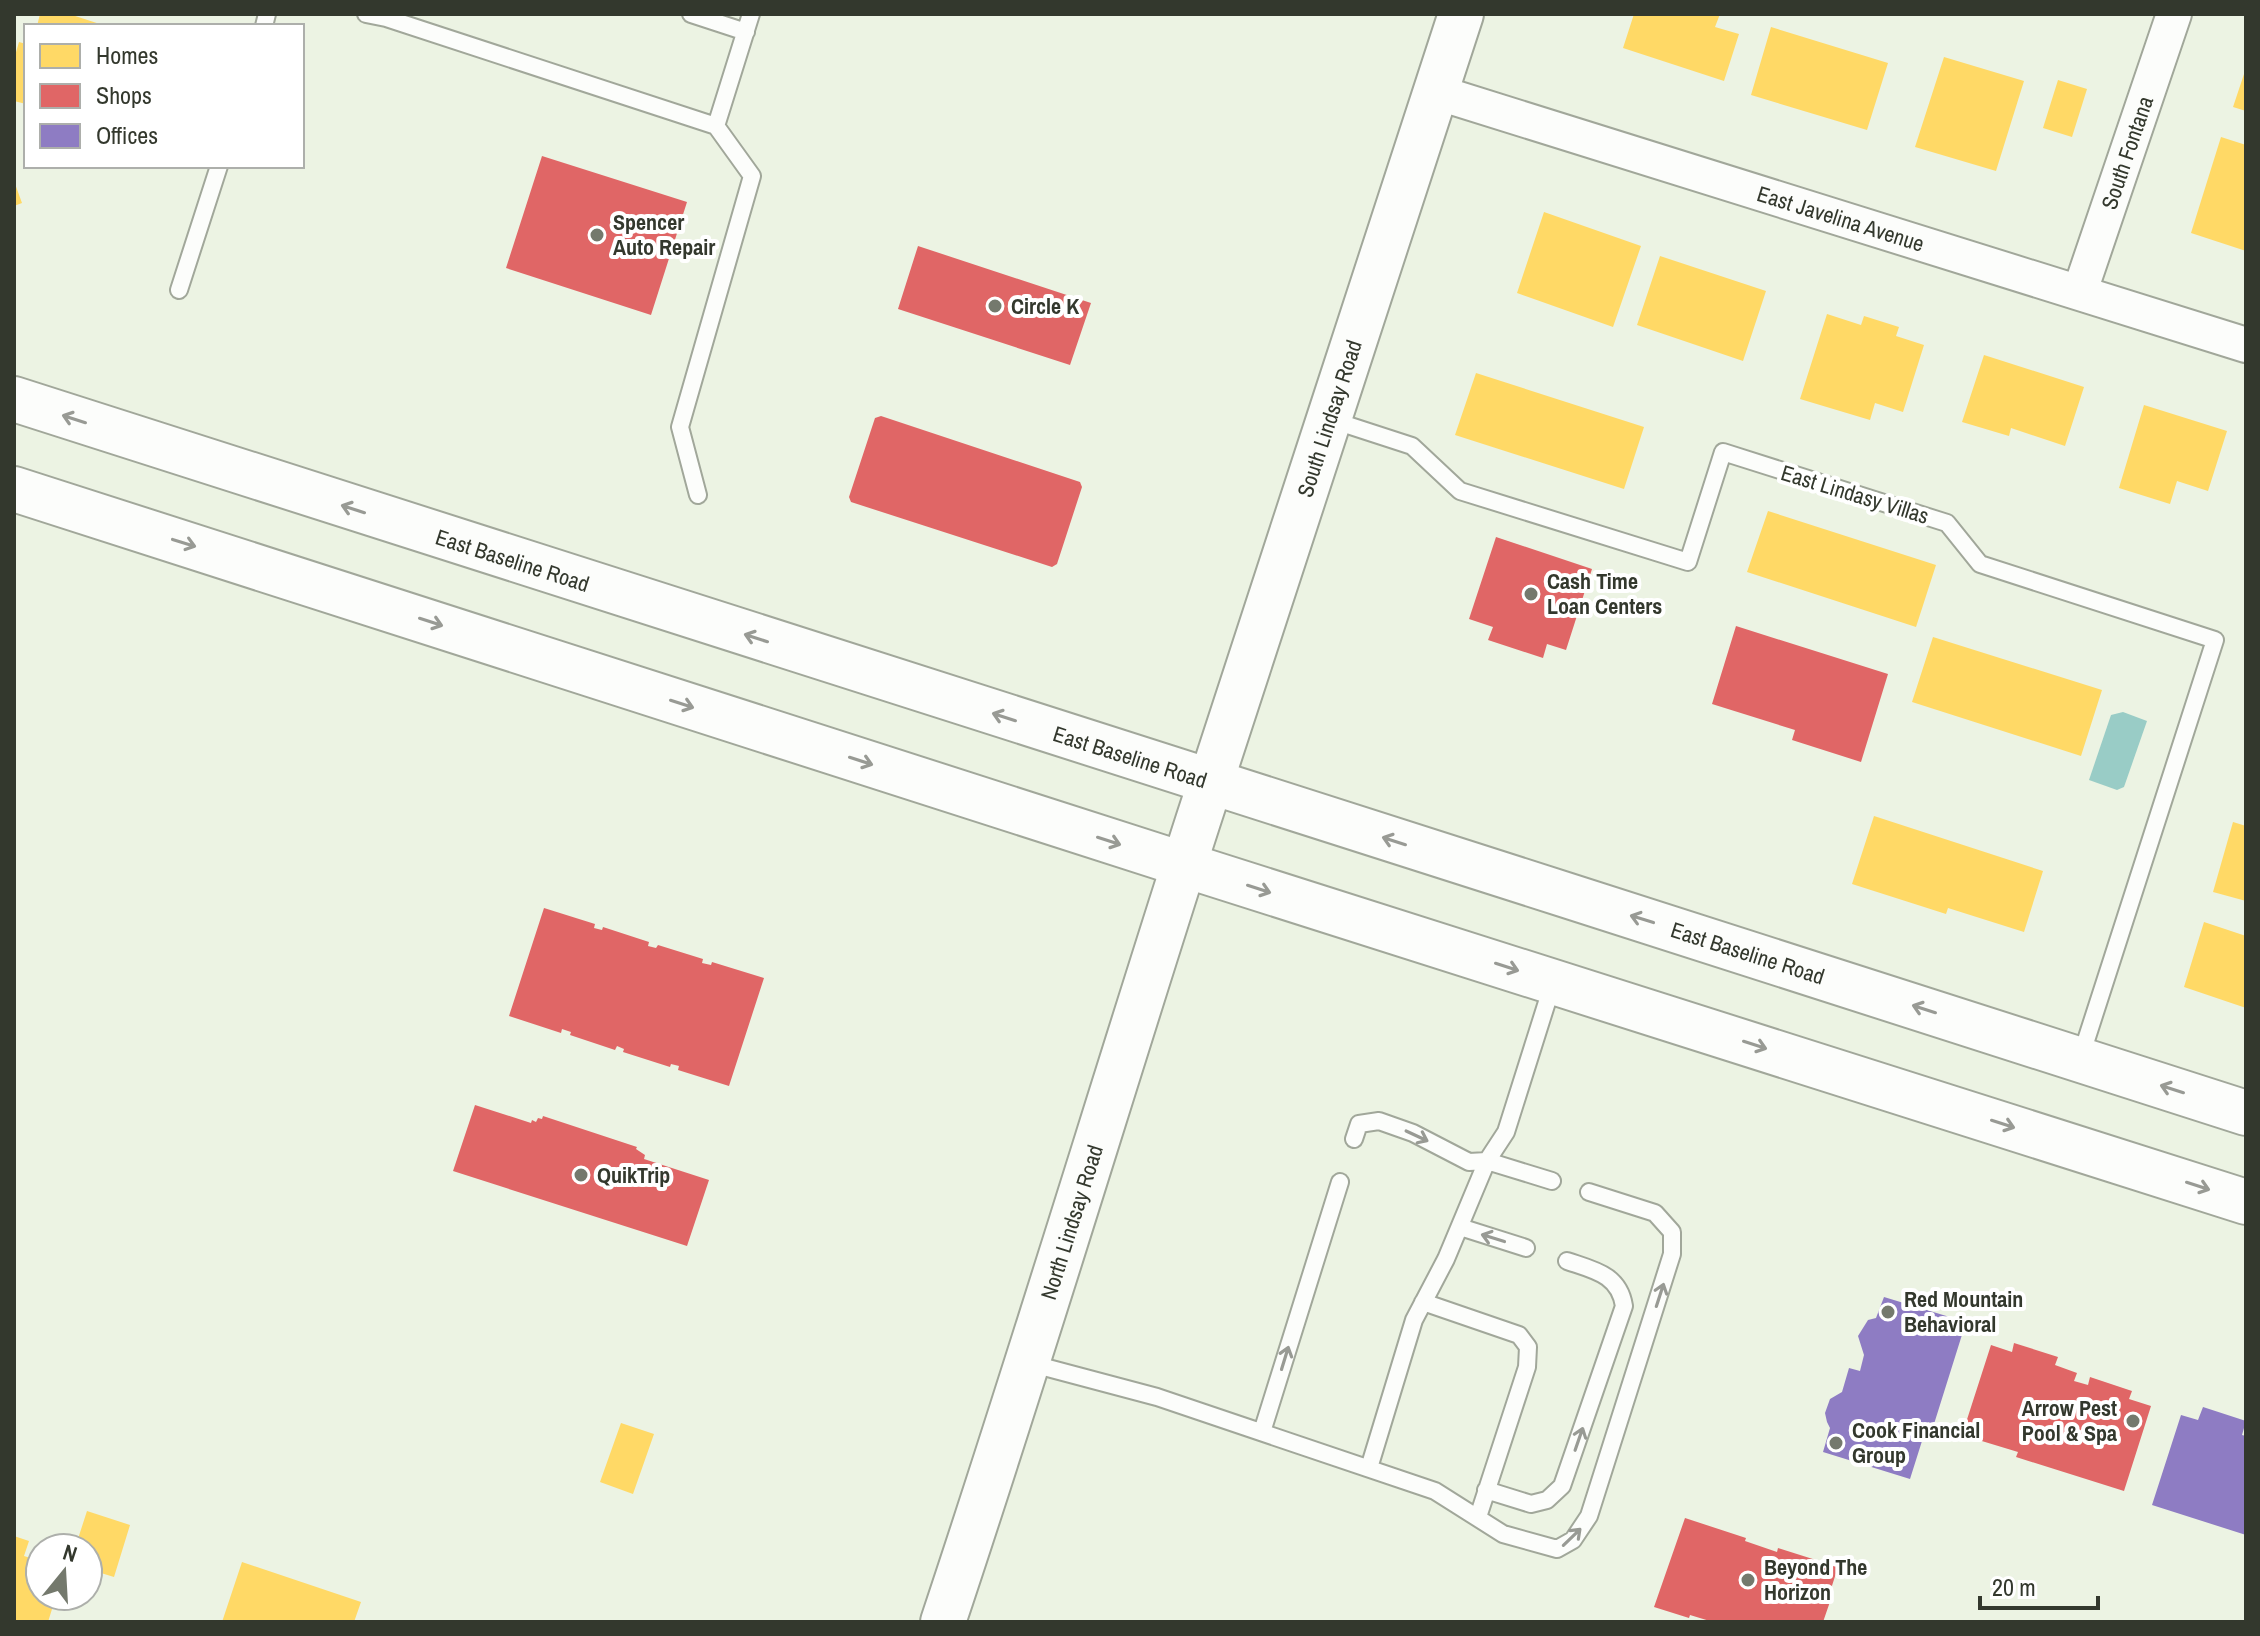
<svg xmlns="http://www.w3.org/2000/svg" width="2260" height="1636" font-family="'Archivo Narrow',sans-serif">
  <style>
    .water { fill: #99ccc6 }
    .homes { fill: #ffd966 }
    .shops { fill: #e06666 }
    .offices { fill: #8e7cc3 }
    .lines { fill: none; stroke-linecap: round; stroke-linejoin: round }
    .service-casing { stroke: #a1a79a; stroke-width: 20 }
    .minor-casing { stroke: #a1a79a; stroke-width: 38 }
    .secondary-casing { stroke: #a1a79a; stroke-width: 48 }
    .primary-casing { stroke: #a1a79a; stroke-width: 48 }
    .service { stroke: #fcfdfb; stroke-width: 16 }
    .minor { stroke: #fcfdfb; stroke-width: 34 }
    .secondary { stroke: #fcfdfb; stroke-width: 44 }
    .primary { stroke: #fcfdfb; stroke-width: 44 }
    .oneway { stroke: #989a94 }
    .poi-dot { fill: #74796d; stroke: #fff; stroke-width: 3 }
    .labels { text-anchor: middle; stroke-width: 8; stroke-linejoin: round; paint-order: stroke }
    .street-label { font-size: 22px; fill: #33382d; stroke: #fff }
    .poi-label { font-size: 22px; font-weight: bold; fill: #33382d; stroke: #fff; text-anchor: start }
  </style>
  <rect width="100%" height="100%" fill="#ecf3e3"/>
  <path class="water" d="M2123,712l24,9 -23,66 -7,3 -28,-10 22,-65z"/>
  <path class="homes" d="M40,14h29l37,12h-69z
    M1634,14h86l-5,13 24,7 -15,47 -101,-33z
    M1771,27l117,36 -21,67 -116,-35z
    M19,42l7,2v60l-12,-3v-42z
    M1944,57l80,24 -28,90 -81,-24z
    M2245,71h1v40l-13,-4z
    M2058,80l29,9 -15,48 -29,-9z
    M2221,137l25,8v106l-55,-18z
    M14,181l8,22 -8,3z
    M1544,212l97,34 -28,81 -96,-34z
    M1660,256l106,35 -23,70 -106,-36z
    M1827,314l34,11 3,-9 35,11 -3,9 28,9 -21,67 -28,-9 -5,17 -70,-21z
    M1984,355l100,32 -19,59 -54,-18 -2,8 -47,-14z
    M1476,373l168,54 -20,62 -169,-54z
    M2144,405l83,26 -19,60 -31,-10 -7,23 -51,-16z
    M1768,511l168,54 -20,62 -169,-55z
    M1933,637l169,53 -21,66 -169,-54z
    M1874,816l169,55 -19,61 -76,-24 -2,6 -94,-30z
    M2233,822l13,4v75l-33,-9z
    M2204,922l42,14v72l-62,-21z
    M621,1423l33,11 -21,60 -33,-12z
    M87,1511l43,14 -16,52 -26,-8v-21h-13z
    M14,1536l15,5 -5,15 16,5v35h16l-8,26h-34z
    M242,1562l119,40 -7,20h-132z"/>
  <path class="shops" d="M542,156l145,46 -36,113 -145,-47z
    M918,246l173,57 -21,62 -172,-56z
    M881,416l199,66 2,5 -25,77 -5,3 -201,-65 -2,-5 26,-79z
    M1496,537l96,32 -26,81 -19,-6 -4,14 -55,-18 5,-13 -24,-8z
    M1736,626l152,48 -27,88 -69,-22 3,-10 -83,-26z
    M544,908l51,16 -1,4 8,2 1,-3 46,15 -1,4 8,2 2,-3 45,14 -1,4 9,2 1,-3 52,16 -35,108 -51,-16 1,-4 -8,-2 -1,3 -47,-15 1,-3 -7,-3 -2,4 -45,-15 1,-3 -9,-3 -1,4 -52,-17z
    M475,1105l56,18 1,-3 4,2 2,-4 4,1 1,-3 94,31 -1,2 9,6 -1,4 65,21 -22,66 -234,-75z
    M2014,1343l44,14 -3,8 22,8 -3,8 14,4 2,-8 42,14 -3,8 22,7 -27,85 -108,-34 2,-5 -56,-17 29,-90 21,7z
    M1685,1518l61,20 -1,3 32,11 1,-4 60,19 -8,25 3,1 -10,29h-110l-23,-7 -1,3 -35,-11z"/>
  <path class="offices" d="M1884,1297l82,25 -32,102 -6,-2 -18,57 -87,-27 7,-24 -3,-6 -2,-9 5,-14 12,-7 7,-24 11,3 4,-16 -6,-19 10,-16 8,-2z
    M2203,1407l43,14 -4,14 4,1v99l-94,-30 29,-90 17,5z"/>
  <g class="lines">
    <g class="service-casing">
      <path id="service" d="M366,14l20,4 330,108
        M691,14l55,18
        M264,26l3,-12
        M179,290l40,-124
        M1332,420l80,26 48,45 228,71 35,-110 224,71 33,41 235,76 -134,416
        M698,495l-18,-68 72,-251 -36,-50 35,-112
        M1354,1139l5,-15 20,-3 34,12 56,29 18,-1 65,20
        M1460,1227l66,21
        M1423,1302l96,33 9,12 -1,20 -49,150
        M1029,1363l128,34 278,94 68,43 54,15 16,-9 16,-24 83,-262v-22l-17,-19 -66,-21
        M1262,1432l78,-250
        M1369,1468l45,-148 32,-61 41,-98 19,-29 47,-149
        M1486,1490l45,14 16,-4 15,-14 62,-180c-5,-32 -31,-36 -57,-45"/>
    </g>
    <g class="minor-casing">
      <g id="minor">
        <path id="s1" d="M1436,92l810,253"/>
        <path id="s2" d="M2080,291l94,-277"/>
      </g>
    </g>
    <g class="secondary-casing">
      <g id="secondary">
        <path id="s3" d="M943,1622c89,-266 169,-534 255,-801 88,-269 175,-538 263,-807"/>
      </g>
    </g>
    <g class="primary-casing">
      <g id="primary">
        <path id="s4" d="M14,399c743,243 1489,473 2232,714"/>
        <path d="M14,489l1171,376 1061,337"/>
      </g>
    </g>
    <use href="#service" class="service"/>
    <use href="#minor" class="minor"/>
    <use href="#secondary" class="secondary"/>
    <use href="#primary" class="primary"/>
  </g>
  <defs><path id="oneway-shaft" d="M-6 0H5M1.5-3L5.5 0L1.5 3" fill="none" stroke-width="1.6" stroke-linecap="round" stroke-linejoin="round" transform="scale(2)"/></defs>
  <g class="oneway">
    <use href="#oneway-shaft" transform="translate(74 419) rotate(-162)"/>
    <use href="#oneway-shaft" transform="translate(353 509) rotate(-162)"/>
    <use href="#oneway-shaft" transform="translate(184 543) rotate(17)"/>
    <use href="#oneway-shaft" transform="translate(431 622) rotate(18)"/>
    <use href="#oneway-shaft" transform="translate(756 638) rotate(-162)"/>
    <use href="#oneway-shaft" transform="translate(682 704) rotate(18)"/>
    <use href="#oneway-shaft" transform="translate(1004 717) rotate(-162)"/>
    <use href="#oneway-shaft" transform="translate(861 761) rotate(18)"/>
    <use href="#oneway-shaft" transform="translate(1109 841) rotate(18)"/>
    <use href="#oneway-shaft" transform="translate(1394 841) rotate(-162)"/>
    <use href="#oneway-shaft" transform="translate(1259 889) rotate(18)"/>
    <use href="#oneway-shaft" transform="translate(1642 919) rotate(-163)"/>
    <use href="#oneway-shaft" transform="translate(1507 967) rotate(18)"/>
    <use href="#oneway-shaft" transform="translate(1924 1009) rotate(-162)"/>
    <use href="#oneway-shaft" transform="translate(1755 1045) rotate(18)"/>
    <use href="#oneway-shaft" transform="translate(2172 1089) rotate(-162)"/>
    <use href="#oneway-shaft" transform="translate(2003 1124) rotate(18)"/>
    <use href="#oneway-shaft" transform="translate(1417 1136) rotate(25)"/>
    <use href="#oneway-shaft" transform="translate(2198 1186) rotate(18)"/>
    <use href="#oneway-shaft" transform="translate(1493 1238) rotate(-163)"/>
    <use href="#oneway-shaft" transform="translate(1660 1295) rotate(-72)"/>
    <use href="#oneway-shaft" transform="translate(1285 1358) rotate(-73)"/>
    <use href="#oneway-shaft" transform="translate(1579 1439) rotate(-71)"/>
    <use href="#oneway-shaft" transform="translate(1572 1537) rotate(-44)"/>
  </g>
  <g class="poi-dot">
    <circle cx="597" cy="235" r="8"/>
    <circle cx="995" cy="306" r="8"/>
    <circle cx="1531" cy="594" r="8"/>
    <circle cx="581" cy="1175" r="8"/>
    <circle cx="1888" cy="1312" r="8"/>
    <circle cx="2133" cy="1421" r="8"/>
    <circle cx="1836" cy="1443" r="8"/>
    <circle cx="1748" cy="1580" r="8"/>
  </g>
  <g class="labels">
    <g class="street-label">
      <text dy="8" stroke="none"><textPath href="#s2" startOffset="146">South Fontana</textPath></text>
      <text dy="8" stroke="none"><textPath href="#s1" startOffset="424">East Javelina Avenue</textPath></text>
      <text dy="8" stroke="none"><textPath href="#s3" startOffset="1264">South Lindsay Road</textPath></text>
      <text transform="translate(1855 494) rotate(17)" y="8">East Lindasy Villas</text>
      <text dy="8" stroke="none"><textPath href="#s4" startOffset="524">East Baseline Road</textPath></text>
      <text dy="8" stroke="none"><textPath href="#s4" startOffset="1172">East Baseline Road</textPath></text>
      <text dy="8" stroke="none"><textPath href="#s4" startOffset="1820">East Baseline Road</textPath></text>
      <text dy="8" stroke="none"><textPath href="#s3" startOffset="420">North Lindsay Road</textPath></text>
    </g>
    <g class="poi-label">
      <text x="613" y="230">Spencer<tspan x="613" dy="25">Auto Repair</tspan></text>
      <text x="1011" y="314">Circle K</text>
      <text x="1547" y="589">Cash Time<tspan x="1547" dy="25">Loan Centers</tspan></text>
      <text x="597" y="1183">QuikTrip</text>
      <text x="1904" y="1307">Red Mountain<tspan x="1904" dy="25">Behavioral</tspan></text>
      <text x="2117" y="1416" text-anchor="end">Arrow Pest<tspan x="2117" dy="25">Pool &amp; Spa</tspan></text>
      <text x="1852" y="1438">Cook Financial<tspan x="1852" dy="25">Group</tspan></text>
      <text x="1764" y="1575">Beyond The<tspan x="1764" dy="25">Horizon</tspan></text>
    </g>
  </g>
  <rect width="2260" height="1636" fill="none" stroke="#33382d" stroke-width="32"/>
  <rect x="24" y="24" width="280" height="144" fill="#ffffff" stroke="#adafab" stroke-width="2"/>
  <rect x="40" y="44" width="40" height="24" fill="#ffd966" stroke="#adafab" stroke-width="2"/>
  <text x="96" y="64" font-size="24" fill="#33382d">Homes</text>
  <rect x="40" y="84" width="40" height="24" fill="#e06666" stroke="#adafab" stroke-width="2"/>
  <text x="96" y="104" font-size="24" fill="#33382d">Shops</text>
  <rect x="40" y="124" width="40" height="24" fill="#8e7cc3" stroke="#adafab" stroke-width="2"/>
  <text x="96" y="144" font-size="24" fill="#33382d">Offices</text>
  <g transform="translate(64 1572) rotate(18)"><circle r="38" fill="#ffffff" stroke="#adafab" stroke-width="2"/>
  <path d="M0-6L14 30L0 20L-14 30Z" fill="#74796d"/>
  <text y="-12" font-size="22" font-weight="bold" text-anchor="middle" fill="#33382d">N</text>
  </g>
  <path d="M1980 1596v12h118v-12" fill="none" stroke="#33382d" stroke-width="4"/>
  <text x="1992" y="1596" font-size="24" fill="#33382d" stroke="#ffffff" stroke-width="6" paint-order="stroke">20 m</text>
</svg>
